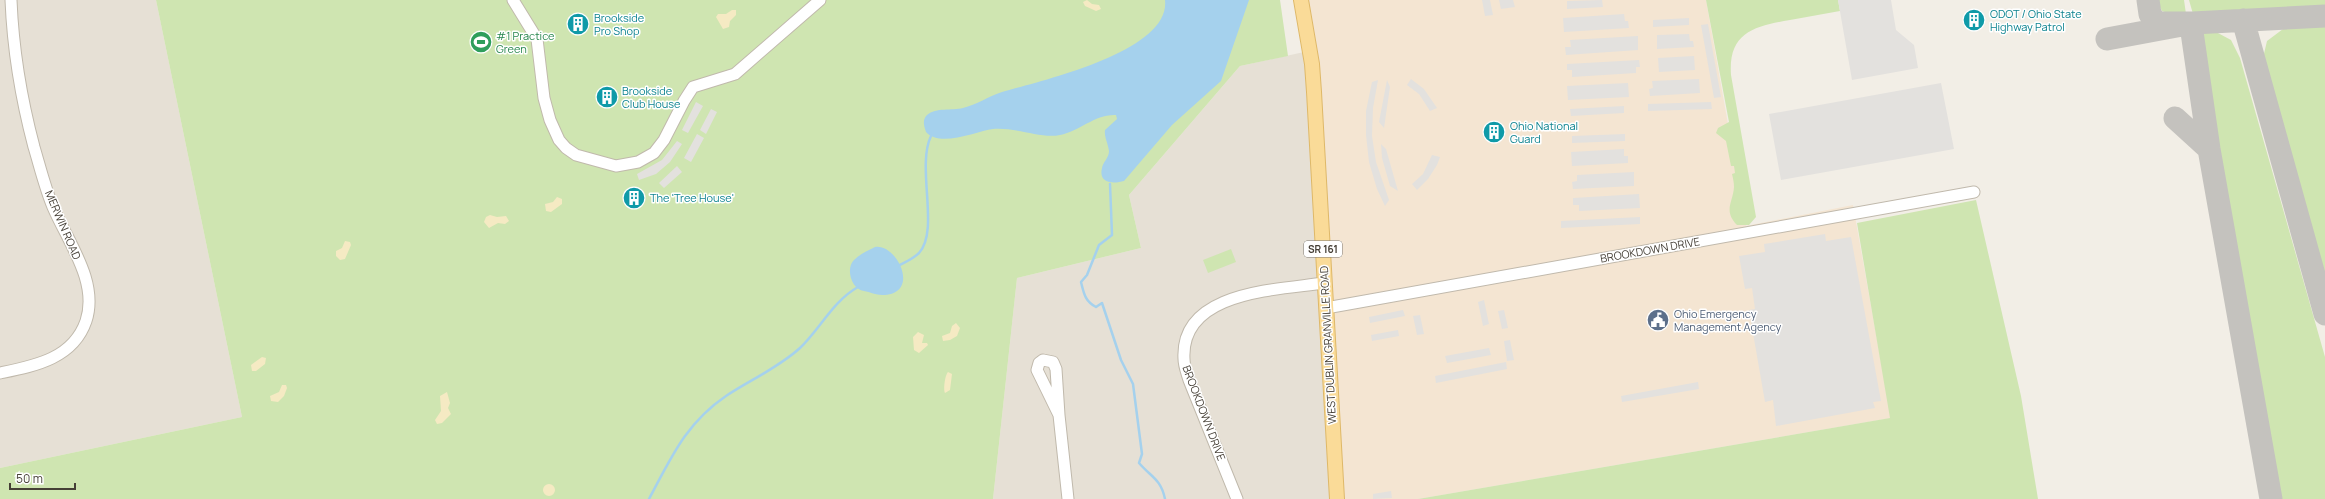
<svg xmlns="http://www.w3.org/2000/svg" width="2325" height="499" font-family="Manrope,sans-serif">
  <style>
    .residential { fill: #e6e0d5 }
    .commercial { fill: #f4e5d2 }
    .green { fill: #cfe5b1 }
    .sand { fill: #f5eac3 }
    .parking { fill: #e3e1de }
    .water { fill: #a5d1ed }
    .lines { fill: none; stroke-linecap: round; stroke-linejoin: round }
    .stream { stroke: #a5d1ed; stroke-width: 2.5 }
    .taxiway { stroke: #c4c2be; stroke-width: 23 }
    .minor-casing { stroke: #c0b9ac; stroke-width: 13 }
    .major-casing { stroke: #deb868; stroke-width: 16 }
    .minor { stroke: #fff; stroke-width: 11 }
    .major { stroke: #fadb98; stroke-width: 14 }
    .labels { text-anchor: middle; stroke-width: 3; stroke-linejoin: round; paint-order: stroke }
    .shield { fill: #fff; stroke: #7d7972; stroke-width: 1 }
    .shield-label { font-size: 10px; font-weight: bold; fill: #453f36 }
    .culture-label { font-size: 11px; fill: #0d838f; stroke: #fff; text-anchor: start }
    .leisure-label { font-size: 11px; fill: #27864d; stroke: #fff; text-anchor: start }
    .street-label { font-size: 11px; fill: #453f36; stroke: #fff }
    .service-label { font-size: 11px; fill: #4e5e75; stroke: #fff; text-anchor: start }
  </style>
  <rect width="100%" height="100%" fill="#f2eee6"/>
  <path class="residential" d="M0,0h156l86,417 -242,51z
    M1304,52l27,447h-338l24,-221 124,-30 -12,-53 111,-129z"/>
  <path class="commercial" d="M1306,0h400l40,226 107,-21 38,213 -473,81h-77z"/>
  <path class="green" d="M156,0h1124l8,56 -48,10 -111,129 12,53 -124,30 -24,221h-993v-31l242,-51z
    M1706,0h132l2,11c-17,3 -33,6 -50,9 -35,6 -62,12 -59,55l25,142 -7,8h-12c-14,-15 -4,-22 -3,-38 0,-4 -1,-9 -2,-13l3,-1 -1,-7h-3l-5,-25 -10,-8 2,-5 11,-6z
    M2156,0h28l2,14h-16l-8,-3z
    M2189,0h136v6l-132,8z
    M2325,26v250l-62,-218 4,-17 16,-12z
    M2216,32l15,8 9,18 85,299v142h-56l-74,-454 4,-12z
    M1976,200l45,196 17,103h-620l472,-81 -33,-195z
    M1231,249l5,13 -28,11 -5,-13z"/>
  <path class="sand" d="M1087,0l5,4 7,1 2,4 -5,2 -11,-5 -2,-4z
    M732,10h4v5l-6,6 -1,6 -6,2 -7,-12 2,-3h8z
    M557,197l5,2v5l-11,8 -5,-1 -1,-7 8,-2z
    M490,215l7,2 9,-1 3,5 -4,3 -7,-1 -9,5 -5,-6 2,-5z
    M345,241l5,1 1,3 -6,14 -5,1 -4,-4v-5l6,-3z
    M956,323l4,5 -3,8 -7,4 -7,1 -1,-5 8,-3 2,-7z
    M918,332l6,3 -2,8h5l1,2 -9,8 -5,-3 -1,-13z
    M262,357l4,1 -1,6 -9,7h-4l-1,-6z
    M948,372l4,2 -2,16 -5,3c-2,-3 0,-18 3,-21z
    M282,385h4l1,3 -3,8 -6,6 -7,-1 -1,-5 9,-4z
    M447,392l3,11 -2,5 3,6 -9,9 -5,1 -2,-4 6,-9 -1,-15z
    M543 490a6 6 0 1 1 12 0a6 6 0 1 1-12 0Z"/>
  <path class="parking" d="M1482,0h8l3,15 -8,1z
    M1499,0h14l2,7 -14,2z
    M1602,0l1,7 -36,2v-8z
    M1838,0h53l5,30 18,15 4,23 -66,12z
    M1624,14l1,7h3l1,7 -65,4 -1,-14z
    M1689,18v7l-36,2v-7z
    M1708,24l13,73 -7,1 -13,-73z
    M1689,34l1,7h3l1,6 -37,2v-14z
    M1638,36v14l-72,5 -1,-8h6l-1,-7z
    M1694,56l1,14 -36,2 -1,-14z
    M1639,60l1,7h-4v6l-64,4v-7h-5v-6z
    M1411,79l13,10 13,19 -7,3 -11,-17 -12,-9z
    M1699,79l1,14 -50,3 -1,-7 4,-1 -1,-7z
    M1378,80l-5,28 -1,28 4,26 13,38 -4,6 -8,-17 -8,-27 -3,-27v-24l6,-29z
    M1387,80l3,7 -6,41 -5,-6z
    M1628,83l1,14 -61,3 -1,-14z
    M1941,83l13,66 -173,31 -12,-66z
    M696,102l7,4 -15,27 -6,-3z
    M1711,102l1,7 -64,2v-7z
    M1624,106v7l-53,3 -1,-7z
    M711,109l6,3 -11,22 -6,-4z
    M697,134l7,4 -13,24 -7,-4z
    M1625,134v7l-53,2v-7z
    M677,141l5,3 -12,18 -14,12 -17,6 -2,-6 25,-14z
    M1381,144l5,5 12,42 -8,-5 -8,-28z
    M1624,149v7h4v7l-56,3 -1,-14z
    M1432,155l8,2 -3,8 -9,14 -11,11 -5,-6 11,-10z
    M677,166l5,6 -18,16 -5,-5z
    M1634,172v14l-61,3 -1,-7 5,-1v-6z
    M1639,194l1,14 -61,3v-6h-6v-7z
    M1640,217v7l-79,4v-7z
    M1825,234l1,7 25,-4 30,164 -8,1 2,6 -99,18 -3,-26 -8,2 -16,-92 6,-1 -3,-21 -7,1 -6,-33 26,-4 -1,-8z
    M1484,300l5,24 -6,2 -5,-24z
    M1403,310l2,6 -35,7 -1,-6z
    M1504,310l4,18 -6,1 -4,-18z
    M1420,315l4,19 -7,1 -4,-19z
    M1398,330l1,6 -27,5 -1,-6z
    M1510,340l4,20 -7,1 -3,-20z
    M1489,348l2,7 -44,8 -2,-7z
    M1506,362l1,7 -71,14 -1,-7z
    M1698,382l1,7 -77,13 -1,-6z
    M1391,491l1,7 -19,1v-5z"/>
  <path class="water" d="M1165,0h84l-28,81 -49,44 -48,56c-10,3 -26,3 -22,-13 1,-6 7,-10 7,-17 -1,-8 -5,-14 -4,-21l12,-11 -1,-4c-21,-1 -36,16 -56,20 -19,4 -44,-8 -67,-6 -16,2 -53,19 -67,3 -2,-6 -4,-12 1,-17 9,-8 25,-4 36,-7 13,-3 26,-12 39,-16 37,-11 169,-40 163,-92z
    M875,247c22,-4 47,48 7,48 -6,0 -12,-3 -18,-4 -12,-1 -19,-22 -10,-31 6,-6 13,-9 21,-13z"/>
  <g class="lines">
    <path class="stream" d="M1110,184l2,51 -13,10 -12,30 -6,7c3,12 4,19 15,25l6,-4 19,57 12,24 9,70 -3,9c12,14 22,16 26,36
      M898,266c7,-4 15,-7 21,-13 21,-23 -3,-86 12,-117
      M649,499c22,-41 37,-76 77,-103 24,-16 52,-28 74,-48 20,-19 33,-47 58,-61"/>
    <path class="taxiway" d="M2148,0l2,14 4,6 5,3h34l132,-7
      M2243,20l82,294
      M2107,39l86,-16 -1,9 17,117 62,350
      M2175,118l34,31"/>
    <g class="minor-casing">
      <path id="minor" d="M513,0l24,39 7,59 6,22 9,20 7,8 10,7 40,11 22,-4 16,-9 10,-13 20,-39 9,-14 42,-13 85,-74
        M1326,308l648,-116
        M0,373c34,-7 73,-14 86,-52 13,-39 -18,-79 -33,-114 -8,-19 -13,-40 -19,-60 -13,-49 -21,-97 -23,-147
        M1059,415l-22,-45 2,-7 4,-3 10,2 3,7 3,46 9,84
        M1237,499l-48,-119c-2,-7 -5,-14 -5,-21 -4,-68 93,-69 140,-76"/>
    </g>
    <g class="major-casing">
      <path id="major" d="M1301,0l11,64 2,28 23,407"/>
    </g>
    <use href="#minor" class="minor"/>
    <use href="#major" class="major"/>
  </g>
  <defs>
    <g id="building-disc" transform="scale(1.15)"><circle r="9.5" fill="#0f9aa8" stroke="#fff"/><path d="M-4-6H4V6H1V3H-1V6H-4ZM-2.5-4.3h1.7v1.8h-1.7ZM.8-4.3h1.7v1.8H.8ZM-2.5-1h1.7V.8h-1.7ZM.8-1h1.7V.8H.8Z" fill="#fff"/></g>
    <g id="stadium-disc" transform="scale(1.15)"><circle r="9.5" fill="#2e9e5b" stroke="#fff"/><path d="M0-5a6.5 5 0 1 0 0 10a6.5 5 0 1 0 0-10ZM-3.5-1.8h7v3.6h-7Z" fill="#fff"/></g>
    <g id="civic-disc" transform="scale(1.15)"><circle r="9.5" fill="#5c6f8a" stroke="#fff"/><path d="M-.6-6.5H3V-4.5H.6V-3L4-1V1h2V6H-6V1h2V-1L-.6-3ZM-1.2 2.5V6h2.4V2.5Z" fill="#fff"/></g>
  </defs>
  <g fill-rule="evenodd">
    <use href="#building-disc" x="1974" y="20"/>
    <use href="#building-disc" x="578" y="24"/>
    <use href="#stadium-disc" x="481" y="42"/>
    <use href="#building-disc" x="607" y="97"/>
    <use href="#building-disc" x="1494" y="132"/>
    <use href="#building-disc" x="634" y="198"/>
    <use href="#civic-disc" x="1658" y="320"/>
  </g>
  <g class="labels">
    <rect class="shield" x="1304" y="241" width="38" height="16" rx="3"/>
    <g class="shield-label">
      <text x="1323" y="253">SR 161</text>
    </g>
    <g class="culture-label">
      <text x="1990" y="18">ODOT / Ohio State<tspan x="1990" dy="13">Highway Patrol</tspan></text>
      <text x="594" y="22">Brookside<tspan x="594" dy="13">Pro Shop</tspan></text>
      <text x="622" y="95">Brookside<tspan x="622" dy="13">Club House</tspan></text>
      <text x="1510" y="130">Ohio National<tspan x="1510" dy="13">Guard</tspan></text>
      <text x="650" y="202">The 'Tree House'</text>
    </g>
    <g class="leisure-label">
      <text x="496" y="40">#1 Practice<tspan x="496" dy="13">Green</tspan></text>
    </g>
    <g class="street-label">
      <text transform="translate(63 225) rotate(67)" y="4">MERWIN ROAD</text>
      <text transform="translate(1650 250) rotate(-10)" y="4">BROOKDOWN DRIVE</text>
      <text transform="translate(1328 345) rotate(-93)" y="4">WEST DUBLIN GRANVILLE ROAD</text>
      <text transform="translate(1204 413) rotate(69)" y="4">BROOKDOWN DRIVE</text>
    </g>
    <g class="service-label">
      <text x="1674" y="318">Ohio Emergency<tspan x="1674" dy="13">Management Agency</tspan></text>
    </g>
  </g>
  <path d="M10 483v6h65v-6" fill="none" stroke="#453f36" stroke-width="2"/>
  <text x="16" y="483" font-size="12" fill="#453f36" stroke="#ffffff" stroke-width="3" paint-order="stroke">50 m</text>
</svg>
